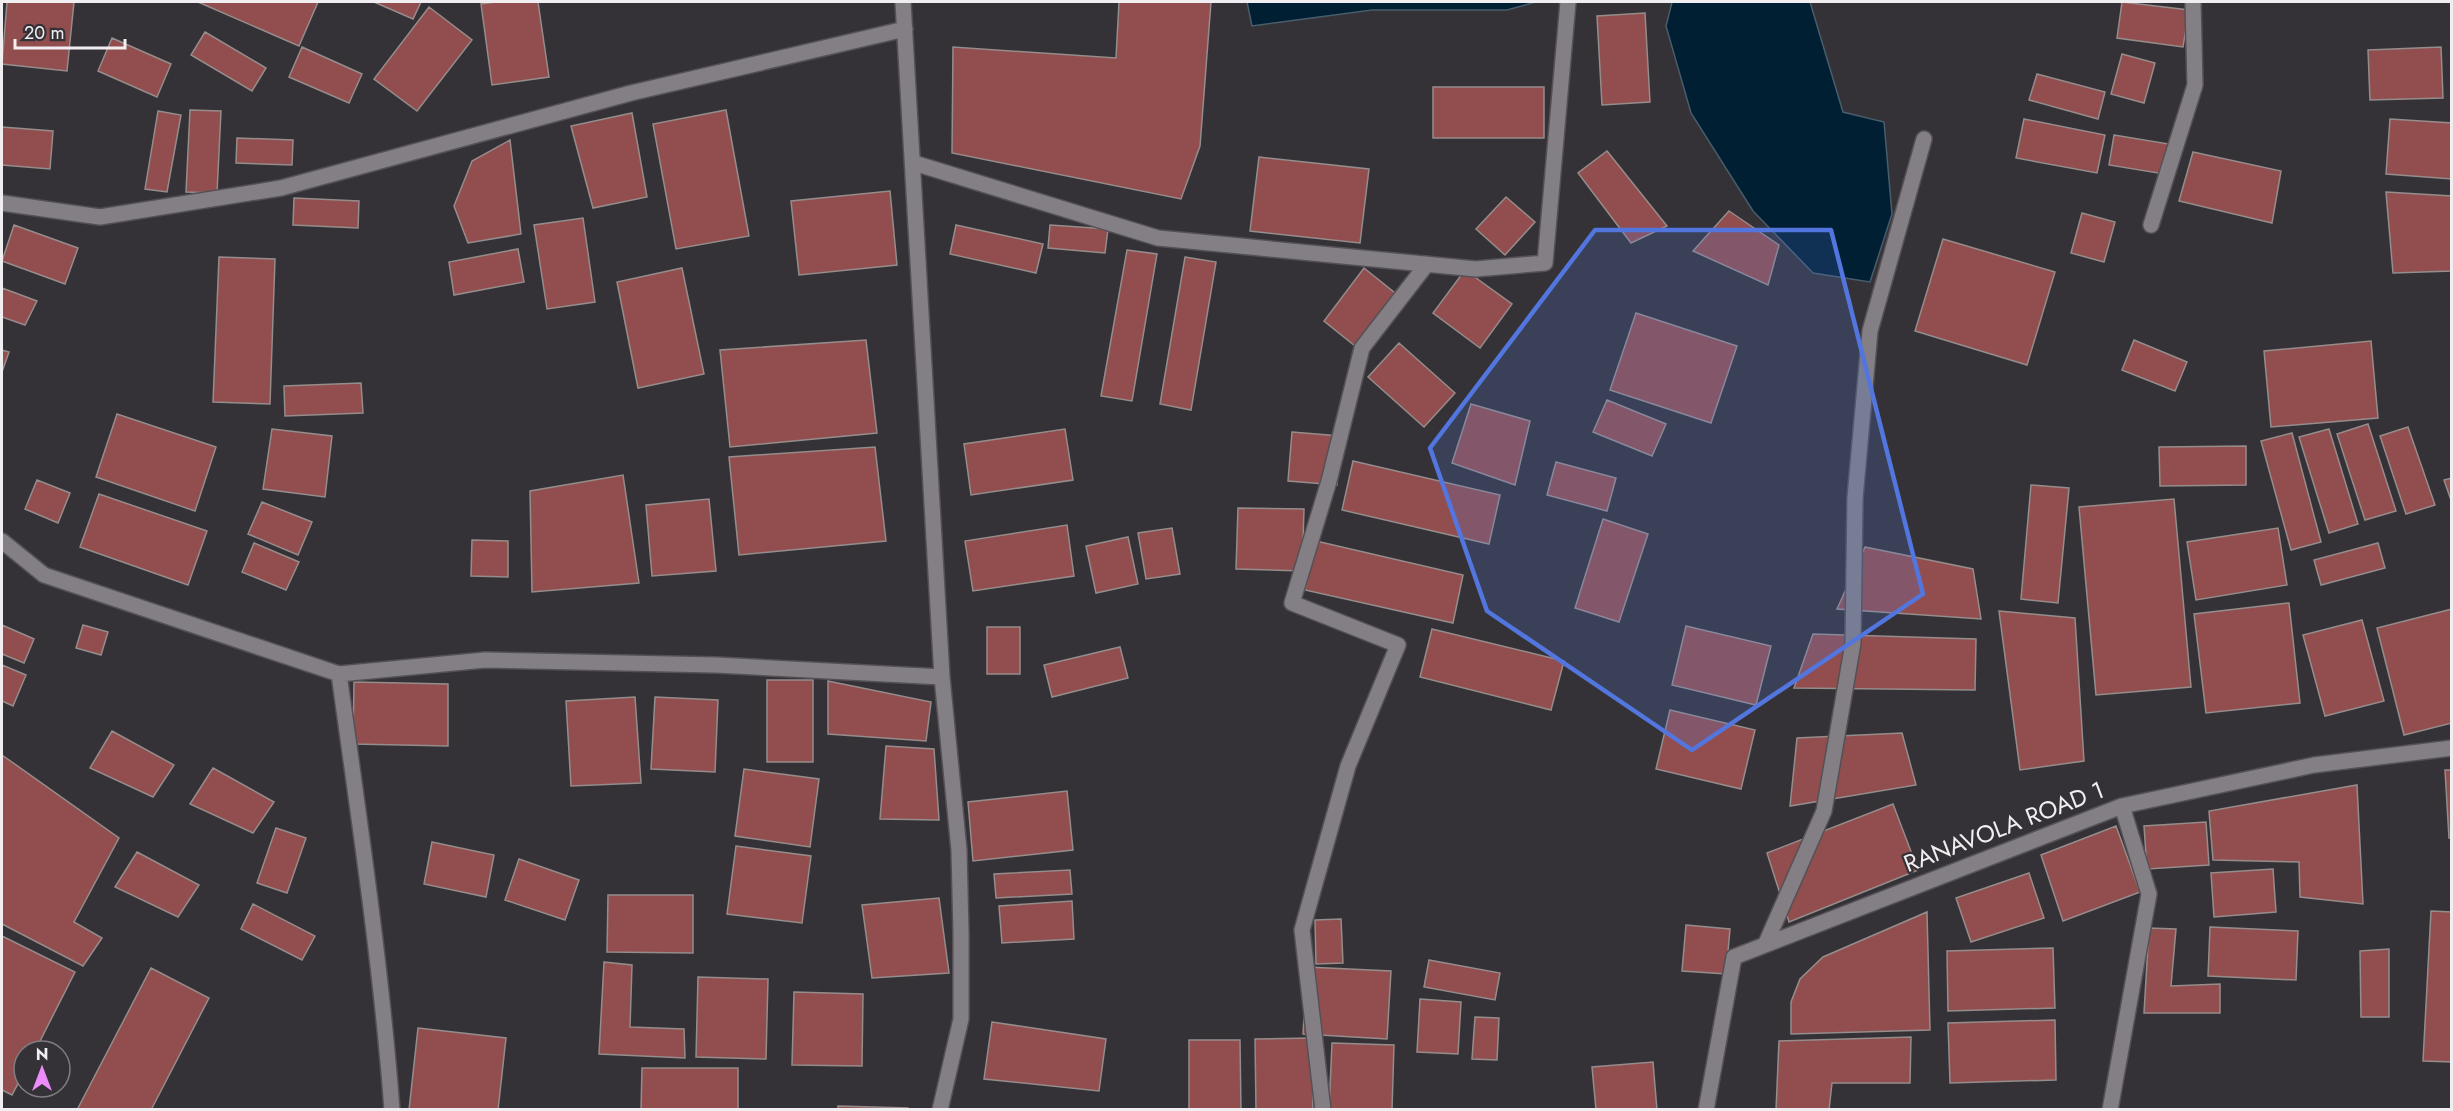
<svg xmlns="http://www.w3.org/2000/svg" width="2453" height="1111" font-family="Jost,sans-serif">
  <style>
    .water { fill: #001f32; stroke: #485d6c; stroke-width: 1.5 }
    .building { fill: #924e4e; stroke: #958c8c; stroke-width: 1.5 }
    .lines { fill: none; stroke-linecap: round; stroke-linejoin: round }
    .minor-casing { stroke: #545156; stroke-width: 18 }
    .minor { stroke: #837f85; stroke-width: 15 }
    .marked { fill: #5276de; fill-opacity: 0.2; stroke: #5276de; stroke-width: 4.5; stroke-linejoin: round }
    .labels { text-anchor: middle; stroke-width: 4.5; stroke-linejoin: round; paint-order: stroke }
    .street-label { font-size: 24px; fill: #f1eef2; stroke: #353237 }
  </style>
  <rect width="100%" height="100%" fill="#353237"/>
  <path class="water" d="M1247,2h289l-29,8h-135l-120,16z
    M1672,2h138l33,110 41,10 8,92 -22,68 -57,-9 -60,-62 -62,-98 -25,-87z"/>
  <path class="building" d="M7,2h67l-7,69 -65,-7z
    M198,2h120l-19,44z
    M374,2h47l-8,17z
    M496,2h42l11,75 -57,8 -11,-81z
    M1119,2h92l-11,144 -19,53 -229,-46 1,-106 163,11z
    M2122,2l67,8 -6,37 -66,-9z
    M429,7l43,33 -55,71 -43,-32z
    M1645,13l5,89 -48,3 -5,-89z
    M205,32l61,36 -14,23 -61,-36z
    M112,38l59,26 -14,33 -59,-26z
    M302,47l60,27 -13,29 -60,-26z
    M2441,47l2,51 -73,2 -2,-50z
    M2122,54l33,9 -11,40 -33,-9z
    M2037,74l68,18 -7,27 -69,-19z
    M1433,87h111v51h-111z
    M190,110l31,1 -4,82 -31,-1z
    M726,110l23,126 -73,13 -23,-125z
    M158,111l23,4 -14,77 -22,-3z
    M632,113l15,84 -54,11 -22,-82z
    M2024,119l81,16 -8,38 -81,-15z
    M2390,119l62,4v56l-66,-5z
    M2,127l51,4 -3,38 -48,-4z
    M2114,135l61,10 -5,30 -61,-10z
    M237,138l56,2 -1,25 -56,-2z
    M510,140l11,94 -53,9 -14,-37 18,-45z
    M1607,151l60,75 -36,17 -53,-70z
    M2193,152l88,19 -9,52 -93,-22z
    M1259,157l110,12 -9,74 -110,-12z
    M890,191l7,74 -98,10 -8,-74z
    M2386,192l66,4v75l-59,2z
    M1506,197l29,25 -30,33 -29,-26z
    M294,198l65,3 -1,27 -65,-3z
    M1729,211l50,34 -11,40 -75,-34z
    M2082,213l33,9 -11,40 -33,-9z
    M583,218l12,84 -48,7 -13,-84z
    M14,225l64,23 -13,36 -63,-23z
    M956,225l87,19 -7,29 -86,-19z
    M1050,225l58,4 -3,24 -57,-5z
    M1943,239l112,33 -28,93 -112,-34z
    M518,249l6,33 -70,13 -5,-33z
    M1127,250l30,4 -25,147 -31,-5z
    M219,257l56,2 -5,145 -57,-2z
    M1185,257l31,5 -25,148 -31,-6z
    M682,268l22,106 -66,14 -21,-106z
    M1364,268l31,25 -40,53 -31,-25z
    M1465,270l47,34 -32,44 -47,-35z
    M2,288l35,13 -12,24 -23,-8z
    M1636,313l101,33 -26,77 -101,-33z
    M866,340l11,93 -147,14 -10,-97z
    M2134,340l53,22 -12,29 -53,-21z
    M2371,341l7,77 -107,9 -7,-76z
    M1399,343l56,50 -31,34 -56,-50z
    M2,350l7,2 -7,20z
    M361,383l2,30 -78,3 -1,-30z
    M1607,400l59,24 -14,32 -59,-24z
    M1471,404l59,17 -15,64 -63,-22z
    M117,414l99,33 -21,64 -99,-34z
    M2368,424l28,87 -31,9 -28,-86z
    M2408,427l27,78 -29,9 -26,-78z
    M272,429l60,7 -7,61 -62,-8z
    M1065,429l8,51 -102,15 -7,-51z
    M2329,429l29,95 -29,9 -30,-96z
    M1292,432l48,4 -3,49 -49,-4z
    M2292,433l29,109 -30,8 -30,-109z
    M2246,446v39l-86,1 -1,-39z
    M875,447l11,94 -147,14 -10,-98z
    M1353,461l147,34 -11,49 -147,-34z
    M1556,462l60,16 -9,33 -60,-16z
    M623,475l16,108 -107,9 -2,-101z
    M2452,478v25l-8,-23z
    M37,480l33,13 -12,30 -33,-14z
    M2031,485l38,3 -11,115 -37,-4z
    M99,494l108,37 -19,54 -108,-38z
    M709,499l7,72 -64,5 -6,-71z
    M2174,499l17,188 -95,8 -17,-188z
    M262,502l50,20 -14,33 -50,-21z
    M1238,508l66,1 -2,62 -66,-2z
    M1603,519l45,15 -29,88 -44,-14z
    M1067,525l7,51 -101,15 -8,-50z
    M1172,528l8,46 -34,5 -8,-46z
    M2278,528l9,57 -91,15 -9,-58z
    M1128,537l10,47 -42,9 -10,-47z
    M472,540l36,1v36l-37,-1z
    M1316,541l147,34 -10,48 -148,-33z
    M254,543l45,19 -13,28 -44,-18z
    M2378,543l7,25 -64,17 -7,-25z
    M1865,547l108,22 8,50 -144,-10z
    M2289,603l11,100 -94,10 -12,-99z
    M2452,609v114l-48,12 -27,-107z
    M1999,611l76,7 9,143 -64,9z
    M2362,620l22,81 -59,15 -22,-81z
    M2,625l32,14 -10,24 -22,-9z
    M83,625l25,7 -7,23 -25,-7z
    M1686,626l85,20 -15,59 -84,-20z
    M987,627h33v47h-33z
    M1432,629l132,32 -13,49 -131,-33z
    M1813,634l163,5 -1,51 -181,-2z
    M1120,647l8,31 -76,19 -8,-32z
    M2,665l24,10 -13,31 -11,-5z
    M767,680h46v82h-46z
    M828,681l103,21 -5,39 -98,-7z
    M354,682l94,2v62l-95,-2z
    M635,697l6,86 -70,3 -5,-85z
    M655,697l63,3 -3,72 -64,-3z
    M1670,710l85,20 -14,59 -85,-20z
    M112,731l62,34 -21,32 -63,-29z
    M1902,733l14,52 -126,21 7,-68z
    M886,746l48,3 5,71 -59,-1z
    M2,755l117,83 -45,84 28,16 -19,28 -81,-42z
    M213,768l61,34 -21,31 -63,-29z
    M744,769l75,10 -9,68 -75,-11z
    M2445,770h7v67l-3,1z
    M2357,785l6,119 -63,-7 -1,-35 -86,-2 -4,-49z
    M1067,791l6,59 -100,11 -5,-59z
    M1893,804l25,66 -129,52 -22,-69z
    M2206,822l3,43 -62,4 -3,-43z
    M2116,826l24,66 -77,29 -22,-66z
    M276,828l30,10 -19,55 -30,-10z
    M432,842l62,13 -8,42 -62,-13z
    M736,846l75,10 -9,67 -75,-9z
    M137,852l62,33 -21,32 -63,-30z
    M519,859l60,21 -14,40 -60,-20z
    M2273,869l3,43 -62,5 -3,-44z
    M1070,870l2,24 -76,4 -2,-24z
    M2029,873l15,45 -73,24 -15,-44z
    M608,895h85v58l-86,-1z
    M939,898l10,75 -77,5 -10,-73z
    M1072,901l2,38 -72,4 -3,-37z
    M253,904l62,32 -13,24 -61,-31z
    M2431,911l21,1v150l-29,-1z
    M1927,912l3,118 -139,4v-32l9,-23 23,-22z
    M1341,919l2,44 -27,1 -1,-44z
    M1686,925l44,4 -4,45 -44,-3z
    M2210,927l88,4 -2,49 -88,-4z
    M2149,928l27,1 -5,57 49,-2v29h-76z
    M2,936l73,36 -40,79h-11v21l-12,23 -10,-5z
    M2053,948l2,60 -107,3 -1,-60z
    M2389,949v68h-28l-1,-66z
    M1429,960l71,13 -5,27 -71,-13z
    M604,962l28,3 -2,62 54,2 1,29 -86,-4z
    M1307,967l84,4 -4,68 -84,-5z
    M151,968l58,30 -58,112h-74z
    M698,977l70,2 -2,80 -70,-2z
    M794,992l69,2 -1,72 -70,-1z
    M1420,999l41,3 -3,52 -41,-2z
    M1475,1017l24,1 -2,42 -25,-1z
    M2055,1020l1,60 -106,3 -2,-60z
    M992,1022l114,17 -7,52 -115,-12z
    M418,1028l88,10 -8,72h-89z
    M1911,1037l-1,46h-78l-3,27h-53l3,-69z
    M1312,1038l1,72h-57l-1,-71z
    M1189,1040h51l1,70h-52z
    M1332,1043l62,2 -2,65h-63z
    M1653,1062l4,48h-61l-4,-43z
    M642,1068h96v42h-97z
    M838,1106l70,2v2h-70z"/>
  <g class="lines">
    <g class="minor-casing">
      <path id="minor" d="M903,2l39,675 17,173 2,83v86l-21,91
        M914,163l244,75 318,31 69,-6 23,-261
        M2,203l98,14 181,-29 350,-95 274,-64
        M2151,225l44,-140 -2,-83
        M2,541l42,34 295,99c20,145 42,289 53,436
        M339,674l146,-14 231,5 226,12
        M1766,943l58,-132 29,-168 2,-145 15,-167 54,-192
        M1323,1110l-21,-180 46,-164 50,-121 -106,-42 37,-122 33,-133 65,-84
        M1706,1110l28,-153 388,-151 192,-41 138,-17
        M2110,1110l39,-216 -27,-88"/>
    </g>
    <use href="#minor" class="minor"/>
  </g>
  <path class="marked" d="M1595,230h236l92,364 -231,156 -205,-139 -57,-163z"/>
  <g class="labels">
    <g class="street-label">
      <text transform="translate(2004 827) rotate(-21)" y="8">RANAVOLA ROAD 1</text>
    </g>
  </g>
  <rect width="2453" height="1111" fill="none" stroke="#f1eef2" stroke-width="6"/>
  <g transform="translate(42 1069)"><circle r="28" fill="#353237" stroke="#807d82" stroke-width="1.5"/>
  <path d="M0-4.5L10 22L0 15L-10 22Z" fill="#ec8cfb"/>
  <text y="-9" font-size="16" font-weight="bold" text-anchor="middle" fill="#f1eef2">N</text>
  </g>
  <path d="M15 39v9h110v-9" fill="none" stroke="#f1eef2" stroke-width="3"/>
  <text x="24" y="39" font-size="18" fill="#f1eef2" stroke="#353237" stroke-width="4.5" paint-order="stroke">20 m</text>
</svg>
